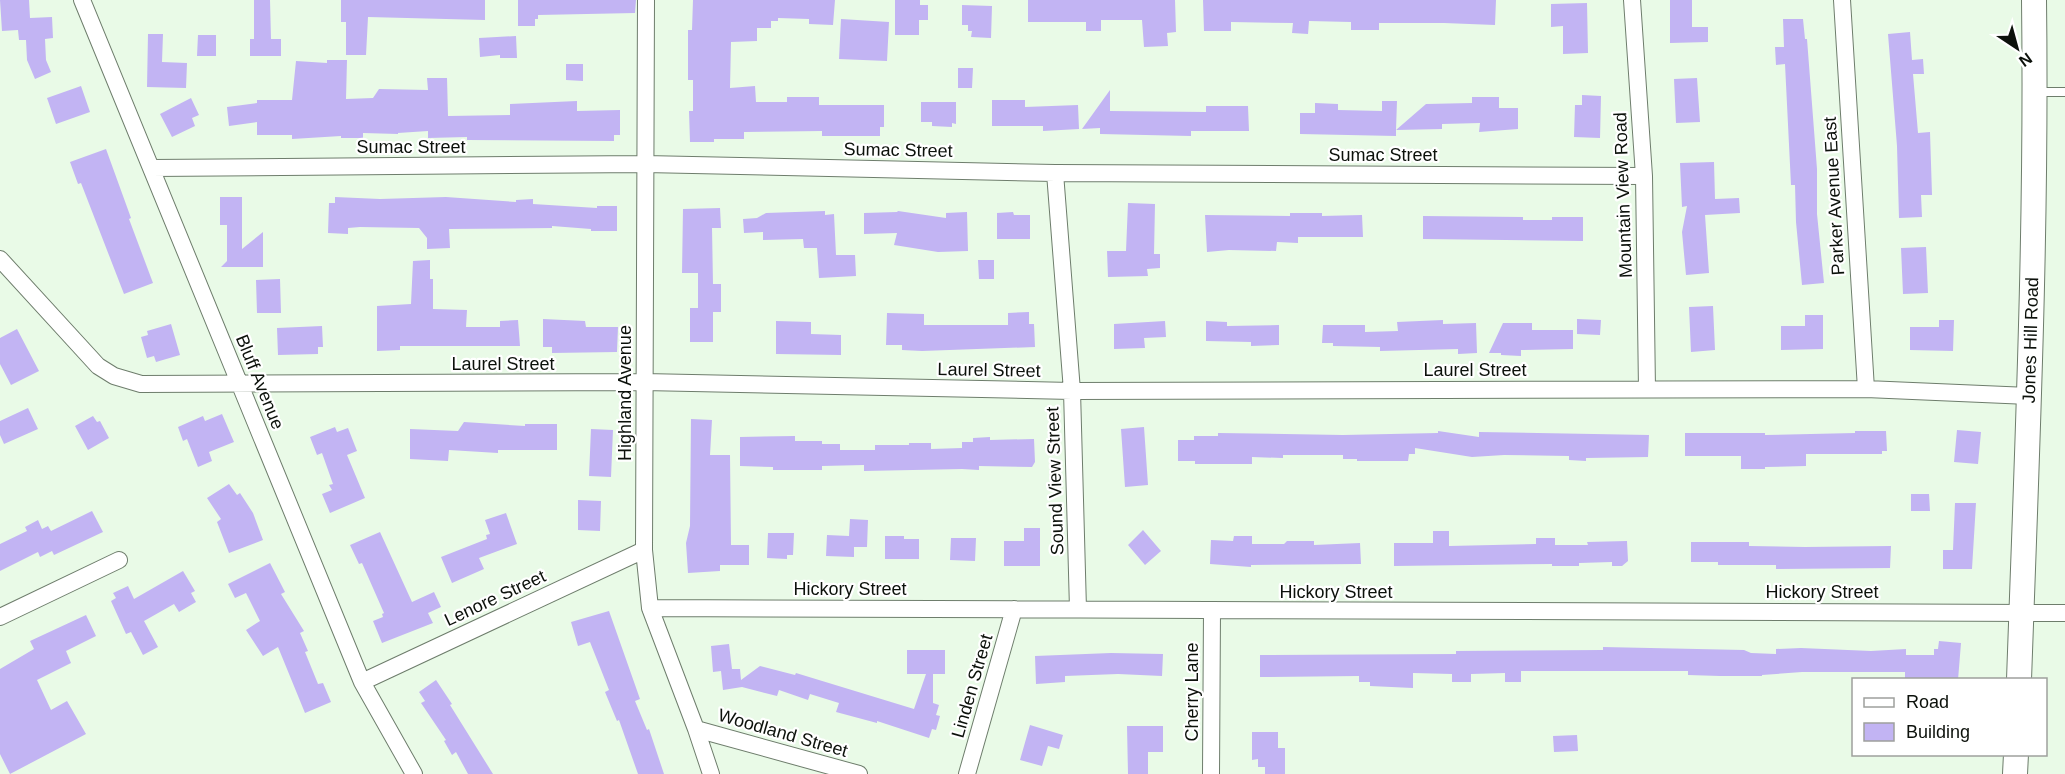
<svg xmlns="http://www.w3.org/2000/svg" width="2065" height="774" font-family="Helvetica,sans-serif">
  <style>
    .building { fill: #c2b4f3 }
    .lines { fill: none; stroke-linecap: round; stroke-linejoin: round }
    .lane-casing { stroke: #6e7d6c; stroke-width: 10 }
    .street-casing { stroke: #6e7d6c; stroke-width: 18 }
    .secondary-casing { stroke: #6e7d6c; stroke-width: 26 }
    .lane { stroke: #fff; stroke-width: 8 }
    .street { stroke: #fff; stroke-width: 16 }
    .secondary { stroke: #fff; stroke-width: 24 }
    .labels { text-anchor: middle; stroke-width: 4.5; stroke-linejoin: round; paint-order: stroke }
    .street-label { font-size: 18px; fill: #0c110b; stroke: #fff }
  </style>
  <rect width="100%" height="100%" fill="#e9fae7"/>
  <path class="building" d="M0,0h29l1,18 22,-1 1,21 -8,1 1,21 5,12 -16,7 -8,-19 -1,-20h-7l-1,-10 -16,1z
    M254,0h16l1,39h10v17h-31v-17h4z
    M341,0h144v20l-117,-3 -2,38h-20v-33h-5z
    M518,0h118l-1,13 -97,2v4h-3v7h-17z
    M693,0h142l-2,25 -24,-1v-5l-31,-1v3h-7v7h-14v13l-26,1 -1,46 25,-2 1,16h31v-5h32v8h65v22h-4v9h-58v-5l-78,1v7h-30v3h-24l-1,-31h4v-31h-5v-50h4z
    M895,0h25v5h8v15h-9v15h-24z
    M1028,0h147l1,32 -9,1 1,13 -24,1 -2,-27h-41v11h-15v-9h-58z
    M1203,0h293l-1,25 -51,-2h-65v7h-28v-8l-42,-1 -1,13 -16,-1 1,-10 -62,-1v9h-27z
    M1670,0h22v27h16v15l-38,1z
    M1587,3l1,50 -25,1v-28l-12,1v-23z
    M962,5l30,1 -1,32 -20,-1 1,-6h-4v-6h-6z
    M841,19l48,3 -2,39 -48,-2z
    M1783,19h20l2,20h2l10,130v45l7,69 -22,2 -6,-63 -1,-37h-4l-6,-121 -9,1 -1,-18h9z
    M1910,32l2,28 11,-1 1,15h-11l5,59 12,-1 2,63h-11l1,22 -23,1 -2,-72 -9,-112z
    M148,34h15l-1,28 25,1 -1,25 -39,-1z
    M198,35h18v21h-19z
    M516,36l1,22h-17v-3l-20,2 -1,-19z
    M327,60h20l-1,39 27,-1 6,-9 49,1 -1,-12h20l1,38 62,-1v-11l67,-3v10l43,-1v25h-6v6l-147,-1v-3l-39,1v-7l-30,2v1l-35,-1v5h-22v-2l-49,3v-4h-35v-13l-28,4 -2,-19 30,-4v-3h35l4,-39 31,2z
    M566,64h17v17l-17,-1z
    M958,68h15l-1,20h-14z
    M1697,78l3,44 -24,1 -2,-44z
    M81,86l9,26 -34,12 -9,-26z
    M1110,90v21l96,1v-6h42l1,25h-58v5l-91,-2v-6l-18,1z
    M1582,95l19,1 -1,42 -26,-1 1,-32h7z
    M1472,97h27v11h19v21l-39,3 1,-9 -38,1v5l-46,1v6l-96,-2v-21h15v-10l23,1v6l44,1v-10h15l-1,29 30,-26 46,-1z
    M191,98l8,17 -7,3 3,8 -23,11 -12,-23z
    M992,100h33v7l53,-2 1,24 -36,2v-5h-51z
    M921,102h35v22l-4,-1v4l-20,-1v-4h-11z
    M106,149l25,69 -2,1 24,64 -29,11 -43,-111 -3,1 -8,-22z
    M1714,162l1,37 24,-1 1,15 -35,2 4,58 -23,2 -4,-43 5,-26 -5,1 -2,-44z
    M220,197h22v52l21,-17v35h-42l6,-6v-36h-7z
    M335,197l45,2 66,-2 70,5v-2l17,-1v5l64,4v-2h20v25h-26v-2l-39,-3v2l-103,1 1,19 -23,1v-11l-8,-10 -59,-1 -12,1v6l-20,-1 1,-30h6z
    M1128,203l27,1 -1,50h6v14l-13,1 1,7 -40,1 -1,-26h19z
    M720,208l1,20h-9l1,56h8v28h-8v30h-23v-34h8v-35h-16l1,-64z
    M825,211v4l9,-1 2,41h19l1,21 -37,2 -2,-30h-13l-1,-9 -40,1v-8l-19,1 -1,-14 14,-1 9,-5z
    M898,211l48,7v-5l21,-1 1,39 -30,1 -44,-7 3,-12 -33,1v-21l33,-1z
    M1013,212l1,3h16v24h-33v-26z
    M1290,213h32v3l40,-1 1,22h-65v6l-21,-1 -1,9 -47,-1 -22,2 -2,-37 85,1z
    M1423,216l100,1v3h29v-3h31v24l-160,-2z
    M1926,247l2,46 -25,1 -2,-46z
    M430,260v19h3v30l34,1 -1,17h34v-6l18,-1 2,26h-120v4l-23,1v-45l34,-2 2,-43z
    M978,260h16v19h-15z
    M280,279l1,34h-24l-1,-33z
    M1713,306l2,44 -24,2 -2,-45z
    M1029,312v12h5l1,23 -113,4 -20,-1v-5h-16l1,-32 37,1v11h84v-12z
    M1805,315h18v34l-42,1v-24h24z
    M543,319l42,2 1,6h32l-1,25 -65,1v-6h-9z
    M1577,319l24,1 -1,15 -23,-1z
    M1443,320v4l33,-1 1,30 -19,1v-5l-78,2v-4l-47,-1v-3h-11l1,-18h42v7l33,-1 -1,-9z
    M1939,320h15l-1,31 -43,-1v-23h29z
    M776,321l35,1v12l30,1v20l-65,-1z
    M1165,321l1,16 -22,1 1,10 -31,1v-25z
    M1206,321l21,1v4l52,-1v20l-28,1v-4l-45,-1z
    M1503,323h29v7h41v19l-52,1v6l-20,-1v-2h-12z
    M171,324l9,31 -24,7 -2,-6 -7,2 -6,-21 7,-2 -1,-4z
    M322,326l1,21h-5v7l-40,1 -1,-27z
    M17,329l22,42 -28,14 -11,-21v-26z
    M28,408l10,21 -34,15 -4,-9v-14z
    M222,414l12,28 -25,10 3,9 -14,6 -11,-28 -4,2 -5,-14 25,-11 2,5z
    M93,416l4,6 3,-1 9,17 -21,12 -13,-24z
    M691,419l21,1 -2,35h20l1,90h18v20h-29v6l-32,2 -2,-30 4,-17z
    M464,422l61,4v-2h32v26h-59v3l-49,-3 -1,11 -38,-2v-30l48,2z
    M335,427l2,5 11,-4 9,23 -10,4 18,43 -35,15 -8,-19 10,-4 -3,-5 4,-1 -11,-31 -5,2 -7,-18z
    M1144,427l4,58 -23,2 -4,-58z
    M591,429l22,1 -2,47 -22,-1z
    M1957,430l24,2 -3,32 -24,-2z
    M1438,431l41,6v-5l170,3 -1,22 -62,1v3l-17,-1v-4l-65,-1 -32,2 -57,-9v6h-6l-1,7h-51v-2h-14v-4h-60v3l-31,-1v7h-57v-3h-17v-21h16v-4h24v-3l125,2 95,-2z
    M1855,431h31l1,20h-5v3h-76v12l-41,1v2h-24v-13h-56v-23h80v2l90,-2z
    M795,436v5h27v3h18v6h35v-5h34v-2h22v6l31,-1v-6h11v-4l17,-1v3l44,-1 1,23 -3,5 -53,-1v4l-17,-1 -98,2v-6l-42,1v4h-49v-3l-33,-1v-29z
    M229,484l8,11 3,-2 13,20 10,27 -34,13 -12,-31 4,-3 -14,-21z
    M1911,494h18l1,17h-19z
    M578,500l23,1 -1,30 -22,-1z
    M1955,503h21l-4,66h-29v-19h10z
    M92,511l11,21 -49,23 -2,-4 -12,6 -2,-5 -38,19v-27l27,-13 -2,-4 13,-7 4,9 6,-3 3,5z
    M506,513l11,31 -38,14 5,11 -32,14 -11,-26 46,-18 -1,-4 4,-1 -5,-14z
    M850,519l18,1 -1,27h-13v10l-28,-1 1,-21 22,1z
    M1024,528h16v38h-36v-25h20z
    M1143,530l18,21 -16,14 -17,-20z
    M1433,531h16v15l87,-2v-6h19v7h33l-1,-3 40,-1 1,20 -6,5h-10v-4l-33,1v3h-27v-2l-158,2v-23h39z
    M380,532l32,70 22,-10 7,15 -13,6 5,10 -51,20 -9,-22 10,-4 -1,-3 2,-1 -22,-50 -3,1 -9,-19z
    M768,533h26l-1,22h-6v4l-20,-1z
    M885,536h19v3h15v20h-34z
    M1234,536h18v8h32l3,-3h27v4l46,-2 1,21 -110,1v2l-41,-3 1,-24 22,1z
    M951,538h25l-1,23 -25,-1z
    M1691,542h58v4l56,1 86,-1 -1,22 -114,1v-4h-58v-3h-27z
    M270,563l15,29 -4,2 23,37 -4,2 8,18 -3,1 13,32 5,-1 8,19 -26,11 -27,-66 -15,9 -17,-26 14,-9 -14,-28 -11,5 -7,-14z
    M183,571l12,20 -4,2 5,9 -17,10 -5,-8 -30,17 14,26 -15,8 -12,-23 -5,2 -15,-33 5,-3 -3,-5 15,-7 6,13z
    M609,611l31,88 -5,2 12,29 2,-1 15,45h-26l-19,-54 -2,1 -12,-29 4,-2 -19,-48 -12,4 -7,-24z
    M86,615l10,21 -30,15 5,12 -34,17 14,30 16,-9 19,33 -76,40 -10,-20v-85l34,-20 -4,-8z
    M1939,641l22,2 -3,37 -53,-2v-6h-103l-40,3v1h-42l-32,-1v-4h-167v11h-16v-9l-34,1v8h-19v-8l-39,-1v15l-43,-2v-4h-11v-6l-99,1v-22l196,-1v-3l147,-1v-3l141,3 7,3 25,1v-5l25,-1 70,3 35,-2v6h28v-6h4z
    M729,644l3,25h8l1,11 19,-14 35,9 1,-2 118,36 12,-35h-19v-24h38v24h-12v29l6,2 -3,10 4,1 -4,14 -4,-1 -3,9 -52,-17v2l-41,-11 3,-9 -29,-9 -2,6 -29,-10 -2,6 -35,-9 -19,3 -2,-19 -8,1 -2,-26z
    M1111,653l52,1 -1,22 -44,-2 -53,2v6l-29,2 -1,-28z
    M436,680l16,24 -2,1 43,69h-25l-12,-22 -4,3 -8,-14 2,-1 -25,-37 4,-2 -6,-9z
    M1030,725l33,10 -4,14 -11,-3 -6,20 -22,-6z
    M1127,726h36v26h-15v22h-20z
    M1252,732h26v16h7v26h-20v-7h-7v-8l-6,1z
    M1577,735l1,16 -24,1 -1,-16z"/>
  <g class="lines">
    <g class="lane-casing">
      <path id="lane" d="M2035,92h30"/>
    </g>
    <g class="street-casing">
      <path id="street" d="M82,0l280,682 52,92
        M646,0l-2,550 6,58 46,121 15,45
        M1632,0l12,176 3,213
        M1842,0l24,389
        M151,168l494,-4 410,9 589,3
        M1055,173l17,218 6,218
        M0,259l98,107 16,10 27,8 503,-2 428,9 794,-2 163,7
        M650,608l1415,5
        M0,617l119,-57
        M362,682l282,-132
        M696,729l163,45
        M967,774l47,-165
        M1211,774l1,-163"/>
    </g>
    <g class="secondary-casing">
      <g id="secondary">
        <path id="s1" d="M2019,680c8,-227 18,-453 15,-680"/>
        <path d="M2015,774l1,-20"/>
      </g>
    </g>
    <use href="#lane" class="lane"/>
    <use href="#street" class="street"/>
    <use href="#secondary" class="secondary"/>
  </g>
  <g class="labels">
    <g class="street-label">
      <text x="411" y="153">Sumac Street</text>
      <text transform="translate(898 150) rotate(1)" y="6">Sumac Street</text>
      <text x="1383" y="161">Sumac Street</text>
      <text transform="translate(1623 195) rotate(-92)" y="6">Mountain View Road</text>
      <text transform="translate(1834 196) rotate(-93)" y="6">Parker Avenue East</text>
      <text dy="6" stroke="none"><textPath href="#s1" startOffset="340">Jones Hill Road</textPath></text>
      <text x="503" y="370">Laurel Street</text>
      <text transform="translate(989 370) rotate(1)" y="6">Laurel Street</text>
      <text x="1475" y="376">Laurel Street</text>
      <text transform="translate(260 382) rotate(68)" y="6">Bluff Avenue</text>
      <text transform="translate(625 393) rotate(-90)" y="6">Highland Avenue</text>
      <text transform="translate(1055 481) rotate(-92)" y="6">Sound View Street</text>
      <text x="850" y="595">Hickory Street</text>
      <text x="1336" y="598">Hickory Street</text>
      <text x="1822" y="598">Hickory Street</text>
      <text transform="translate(495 598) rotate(-25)" y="6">Lenore Street</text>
      <text transform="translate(972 686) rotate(-74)" y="6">Linden Street</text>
      <text transform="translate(1192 692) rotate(-90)" y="6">Cherry Lane</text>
      <text transform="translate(783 733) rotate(16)" y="6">Woodland Street</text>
    </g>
  </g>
  <rect x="1852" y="678" width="195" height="78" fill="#ffffff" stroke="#9ea09d" stroke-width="1.5"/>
  <rect x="1864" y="698" width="30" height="9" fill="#ffffff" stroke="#9ea09d" stroke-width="1.5"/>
  <text x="1906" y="708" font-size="18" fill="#0c110b">Road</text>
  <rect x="1864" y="723" width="30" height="18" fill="#c2b4f3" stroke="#9ea09d" stroke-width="1.5"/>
  <text x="1906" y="738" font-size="18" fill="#0c110b">Building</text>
  <g transform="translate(2017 48) rotate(144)" stroke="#ffffff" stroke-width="4.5" paint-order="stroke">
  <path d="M0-4.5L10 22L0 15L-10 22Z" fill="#0c110b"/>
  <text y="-9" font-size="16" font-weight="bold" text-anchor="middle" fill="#0c110b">N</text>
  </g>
</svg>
